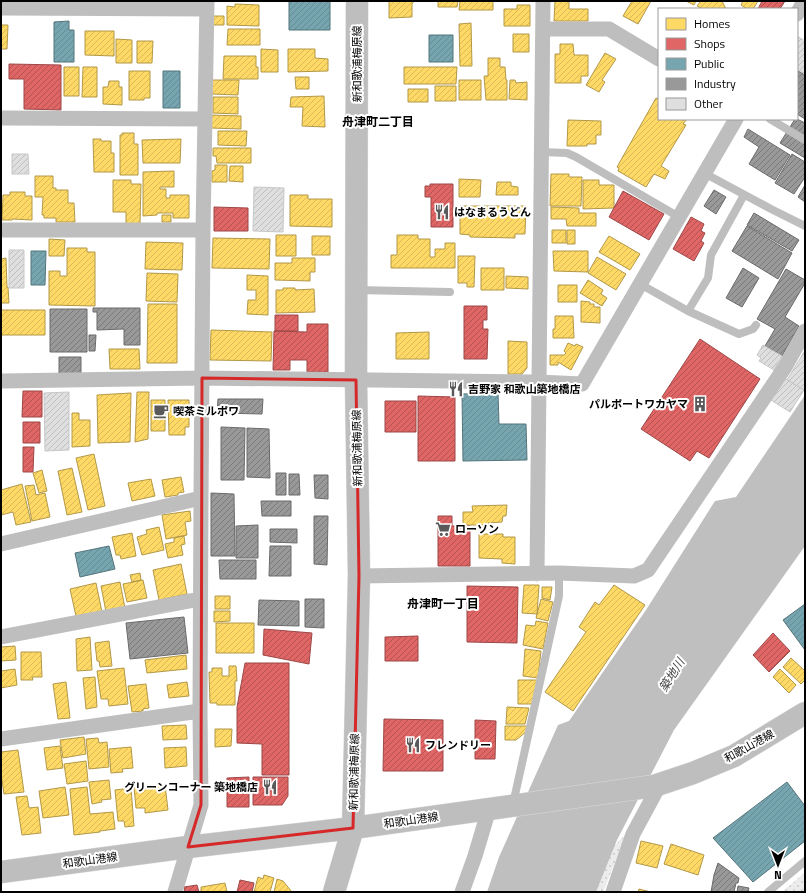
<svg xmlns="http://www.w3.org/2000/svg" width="806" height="893" font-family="'Titillium Web','Noto Sans JP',sans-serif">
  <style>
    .grass { fill: url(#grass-dots) }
    .water { fill: #bfbfbf }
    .homes { fill: url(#homes-hatch); stroke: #b29847 }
    .shops { fill: url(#shops-hatch); stroke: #9d4747 }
    .public { fill: url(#public-hatch); stroke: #53747a }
    .industry { fill: url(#industry-hatch); stroke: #6b6b6b }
    .building { fill: url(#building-hatch); stroke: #c7c7c7 }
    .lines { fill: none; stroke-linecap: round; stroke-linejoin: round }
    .primary-casing { stroke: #dbdbdb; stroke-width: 23 }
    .service { stroke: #bebebe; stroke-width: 8 }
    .minor { stroke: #bebebe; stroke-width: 15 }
    .primary { stroke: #bebebe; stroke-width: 22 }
    .marked { fill: none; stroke: #d62828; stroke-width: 3; stroke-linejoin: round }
    .labels { text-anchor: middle; stroke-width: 4; stroke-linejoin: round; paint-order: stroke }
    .street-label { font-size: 11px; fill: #000; stroke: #fff }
    .poi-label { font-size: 11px; font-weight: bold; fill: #000; stroke: #fff; text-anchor: start }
    .neighbourhood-label { font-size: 12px; font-weight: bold; fill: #000; stroke: #fff }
    .water-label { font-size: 12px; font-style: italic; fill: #444; stroke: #fff }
  </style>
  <defs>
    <pattern id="grass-dots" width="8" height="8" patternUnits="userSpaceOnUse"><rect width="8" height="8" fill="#ececec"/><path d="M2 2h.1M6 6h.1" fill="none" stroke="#c9c9c9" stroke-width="1.8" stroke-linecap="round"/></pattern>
    <pattern id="homes-hatch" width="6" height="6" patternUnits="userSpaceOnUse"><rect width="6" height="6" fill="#ffd966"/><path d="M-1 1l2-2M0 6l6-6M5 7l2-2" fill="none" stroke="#d9b857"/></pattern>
    <pattern id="shops-hatch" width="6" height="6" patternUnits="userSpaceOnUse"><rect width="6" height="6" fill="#e06666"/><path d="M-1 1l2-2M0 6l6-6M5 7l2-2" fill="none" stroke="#b35252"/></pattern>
    <pattern id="public-hatch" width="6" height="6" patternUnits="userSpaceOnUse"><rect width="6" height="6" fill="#76a5af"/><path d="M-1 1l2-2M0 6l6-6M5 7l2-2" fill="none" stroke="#648c95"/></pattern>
    <pattern id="industry-hatch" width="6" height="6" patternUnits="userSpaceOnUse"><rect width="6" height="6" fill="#999"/><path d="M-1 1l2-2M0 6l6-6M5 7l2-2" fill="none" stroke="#7a7a7a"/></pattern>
    <pattern id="building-hatch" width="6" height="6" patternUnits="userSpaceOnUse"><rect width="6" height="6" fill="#dfdfdf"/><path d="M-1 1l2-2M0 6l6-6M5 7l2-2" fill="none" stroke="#bebebe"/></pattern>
  </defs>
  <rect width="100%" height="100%" fill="#fff"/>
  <path class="grass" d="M627,833l-24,59h-7l18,-46z
    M805,872v20h-23l21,-18z"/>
  <path class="water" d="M805,395v151l-131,184 -57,110 -21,52h-109l12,-35 59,-132 11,-4 77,-111 69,-109 21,-4z"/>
  <path class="homes" d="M389,1h25l-2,3v13l-23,1z
    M438,1h20l-1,6h-19z
    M460,1h33v9h-34z
    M555,1h14v8h19v12h-34z
    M632,1h19l-13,23 -15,-8z
    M686,1h10l-2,4z
    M701,1h21l4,8h-23l-6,-3z
    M743,1h15l-5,8h-6l-6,-4z
    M235,4l24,1v21l-32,-1v-19l8,1z
    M517,5h13v21h-26v-17h13z
    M213,16h11v9h-11z
    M471,23l1,43h-12l-1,-42z
    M1,25h7l-1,24h-6z
    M228,29h32v16h-33z
    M85,31h29v25l-29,-1z
    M513,34h16v18h-16z
    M116,39l16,1v23h-16z
    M137,41h16l-1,22h-15z
    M560,44h13l1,11h14v21h-7v7h-26v-29h5z
    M261,49l17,1v22h-17z
    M288,49h27v9l13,1v12l-40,1z
    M605,53l11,6 -14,21 3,2 -6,10 -13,-7z
    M224,56h32v11h2v12h-35z
    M488,58h12v9h5l1,13h1v20h-21l-2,-24h4z
    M64,67h15v29h-15z
    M83,67h14v30h-15z
    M404,67h53l-1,17h-52z
    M129,71h21v27h-6v2h-15z
    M295,77h14v12h-13z
    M211,80h28l-1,15 -27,-1z
    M459,80h22v20h-22z
    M510,80h5l1,3 11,-1v18l-18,-1z
    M109,81h10v6h3v18l-19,-1v-17h5z
    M435,86h21v15h-21z
    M408,89h20v13h-20z
    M324,96l1,31 -23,-1 1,-19h-13l1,-10z
    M213,97h25v17l-25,-1z
    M656,98l3,1v20h28l-4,5 3,1 -25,41 8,5 -4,8 -11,-5 -8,13 -28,-16 1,-3 -2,-1z
    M211,115l30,1v13l-30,-1z
    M568,120l33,1v14h-5v9h-9v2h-20z
    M218,131h29l-1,15 -28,-1z
    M122,133h12v11h4v31h-18v-40h2z
    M93,139h8v2h10v12h3v19h-20z
    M181,139l-1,24h-37l-1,-23z
    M213,148h38v15h-34l-1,-7h-3z
    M215,165h12v17h-15v-11l3,-1z
    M230,166h13v16l-14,-1z
    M174,171v16h-14v2h6v9h4v-3h19v23h-16v-5h-16v2l-14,1v-44z
    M551,174h18v3h13l-1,29h-31z
    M35,176h18v12h3v2h12v13h6l1,19h-19v-4h-12v-3h-2l1,-18h-8z
    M459,179l22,1 -1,17h-21z
    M113,180h18v4h10l-1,40h-14v-12h-13z
    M583,180h16v5h15v23l-31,1z
    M497,182h14v4l7,1v8h-22z
    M10,192h15v4h7v24l-20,-1v1h-10l1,-25h7z
    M290,195h18v4h24v28l-42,-1z
    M460,206h66l-1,28h-10v4l-45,-1v-2l-10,-1z
    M551,207l28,1v5h17v13h-29l-1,-7h-15z
    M162,215h9v7h-9z
    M552,230h14v13h-14z
    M567,230h8v14h-8z
    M276,235h20v21h-20z
    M397,235h21v4h12v18h5v-8h10v-6h10v25h-64v-13h6z
    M312,236h18v19h-18z
    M609,236l31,18 -10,16 -31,-18z
    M213,238l57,1 -1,30 -57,-1z
    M49,239l16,1 -1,16h-15z
    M146,242l37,1 -1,27 -37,-1z
    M67,248h20v4h8v54l-46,-1v-34h11v5h7z
    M553,251h35v21l-34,-1z
    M458,256h17l-1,31h-7v-4h-9z
    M597,257l29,17 -10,16 -28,-17z
    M6,258l1,29h1l1,16h-8v-44z
    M292,258h23v14h-5v9l-35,-1v-17h17z
    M481,268h23v22h-23z
    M147,273l31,1 -1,28 -31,-1z
    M247,275l21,1v39l-21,-1 1,-14h8v-10h-9z
    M506,276l22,1v12l-22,-1z
    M588,280l15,10 -2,4 6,4 -5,8 -22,-13z
    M558,285h19v17h-19z
    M283,288h12v2l19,-1 1,23 -39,1v-23h7z
    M581,301l9,1v2h4v3h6v16l-19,-1z
    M148,304h29v59h-30z
    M1,310h44v25h-44z
    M555,316h18l1,22h-21v-9h2z
    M211,330l61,2 -1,29 -61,-1z
    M429,332v27h-33v-26z
    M508,341l19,1v26l-5,6h-14z
    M568,343l7,3 1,-2 7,3 -12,23 -13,-8v3h-8v-10h14l2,-2 -2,-2z
    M109,349h30l1,20h-30z
    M137,392h12l-1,47 -13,3z
    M131,393l-1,49 -32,1 -1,-48z
    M151,400h14v31h-14z
    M168,400h21v27h-4v8h-16z
    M72,413h7v7h11v26l-18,1z
    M94,454l11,52 -17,4 -12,-52z
    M72,468l10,44 -15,3 -9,-44z
    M42,470l5,21 -8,2 -6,-20z
    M181,477l3,15 -6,1v2l-13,2 -3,-17z
    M151,479l4,17 -23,5 -4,-18z
    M22,484l9,38 -15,3 -3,-13 -12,3v-25z
    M34,485l2,10 9,-2 5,24 -18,4 -7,-35z
    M507,505l-1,11h-3l-1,6 -14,1v2h-25v-13h10l-1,-6z
    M190,511l1,10 -6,1 2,13 -21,4 -4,-24z
    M159,527l5,23 -22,5 -5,-18 10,-3 -1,-4z
    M132,533l4,23 -15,3 -1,-4h-4l-4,-18z
    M479,534h24v3h12v27l-13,-1v-4l-23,-1z
    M184,536l1,8 -4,1 2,10 -15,3 -3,-14 9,-2v-4z
    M181,564l6,30 -28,6 -6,-30z
    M140,573l1,7 -9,2 -2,-7z
    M143,580l4,18 -20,4 -4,-18z
    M120,582l5,26 -19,4 -5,-26z
    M96,583l6,29 -26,4 -6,-27z
    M524,585h15l-2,29 -15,-1z
    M614,585l31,20 -72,106 -28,-19 41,-60 -7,-5 16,-25 4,3z
    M542,587h10l-2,13 -8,-2z
    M215,596h15v13h-15z
    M541,599l12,3 -5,19 -12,-3z
    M214,611h16v10l-16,1z
    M536,621l12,2 -5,26 -20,-4 3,-20 9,1z
    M216,623h38v30h-38z
    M90,637l2,33 -15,1 -1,-32z
    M109,641l3,25 -12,1 -1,-6h-2l-2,-18z
    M15,646l1,14 -15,1v-14z
    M525,649l16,2 -3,27 -15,-2z
    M21,652h20l1,25h-10l1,3h-12z
    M186,655l1,14 -40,4 -2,-13z
    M791,658l14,13v9l-4,4 -18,-17z
    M229,666h7l1,15h-2v24h-18v-2h-7l-1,-31h3v-4h10v8h7z
    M124,668l4,36 -19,2 -1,-7h-7l-4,-28z
    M15,669l2,16 -16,3v-17z
    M780,669l16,16 -7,8 -16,-16z
    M95,677l2,30 -11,2 -3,-31z
    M518,680h20l-4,24h-16z
    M66,682l4,36 -12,1 -5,-35z
    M187,682l2,14 -20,2 -2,-13z
    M146,684l3,24 -6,1v2l-11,1 -4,-26z
    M507,707l22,1 -4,16h-19z
    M186,725l1,14 -24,1 -1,-14z
    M505,726h22l-1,6 -10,8h-11z
    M215,729h17l-1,17 -16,1z
    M84,737l2,17 -23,4 -3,-18z
    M98,738l1,5 8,-1 2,25 -20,2 -3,-30z
    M60,746l3,22 -16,2 -3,-22z
    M131,747l2,21 -11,1 1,3 -12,1 -2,-24z
    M186,747l1,19 -22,2 -1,-20z
    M18,750l6,42 -20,2 -3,-20v-22z
    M86,761l2,20 -21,3 -3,-20z
    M109,780l2,19 -10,1 1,2 -10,2 -3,-22z
    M165,785l3,25 -23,3v-5h-9l-2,-21z
    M65,787l4,28 -26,3 -4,-27z
    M87,787l3,27 23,-2 2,17 -15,2v1l-26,3 -4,-46z
    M131,788l3,38 -9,1 -1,-6h-6l-3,-31z
    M27,796l2,12 9,-1 3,26 -19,2 -6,-38z
    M641,841l22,5 -6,22 -21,-5z
    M671,844l33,11 -6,20 -34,-11z
    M264,875l10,3 -4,14h-16l4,-15 5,2z
    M277,879l6,2 9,11h-18z
    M225,883l2,9h-26v-5z
    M639,889l12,3h-13z"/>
  <path class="shops" d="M762,1h23l-5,8h-22z
    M9,64l52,1v45l-37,-1v-30h-15z
    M430,184h23v43h-22v-30h-6v-11h5z
    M623,191l41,23 -15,26 -40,-23z
    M214,207l34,1v23h-34z
    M691,217l13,7 -3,7 4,2 -4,8 3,2 -10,18 -21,-12z
    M464,306h23v14h-4v9h5l-1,30h-23z
    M275,315h23v16h-23z
    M307,324h21v48h-21v-12h-17v10h-17l1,-39 33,1z
    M700,339l60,40 -51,79 -12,-7 -7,10 -49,-32z
    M23,391h19v26h-20z
    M418,396l37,1v64h-37z
    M385,401h31v31h-31z
    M23,422h17v21h-17z
    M23,447h11l-1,25h-10z
    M438,516h14v10h18v40h-32z
    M467,586l51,1 -1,56 -50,-1z
    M264,629l48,4 -3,31 -46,-9z
    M773,633l17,18 -21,21 -16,-17z
    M418,636v25h-33v-24z
    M245,663h44v112h-27v-31l-25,-1v-36z
    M384,719l59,1v51h-60z
    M475,720l21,1 -1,38h-20z
    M249,777v30h-22v-29z
    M253,777h35v19l-6,9h-29z
    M240,880l14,3 -2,9h-15z
    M197,885l2,7h-14l-1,-5z"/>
  <path class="public" d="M289,1h41v29h-41z
    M69,21v9h5v32h-20v-40z
    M429,35h24v27h-24z
    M163,71h17v37h-17z
    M31,251h15l-1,34h-14z
    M498,393l1,31h27l1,36 -64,1 -1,-67z
    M109,546l6,23 -35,8 -5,-24z
    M805,604v46l-22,-30z
    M787,782l18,24v35l-52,41 -40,-44z"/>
  <path class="industry" d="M798,71l7,4v44l-8,-5z
    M795,119h2l8,4v35l-25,-15z
    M748,129l42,26 -15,25 -26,-16 10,-17 -15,-10z
    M792,154l13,8v15l-11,17 -19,-11z
    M805,185v17l-7,-5z
    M714,190l12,7 -10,17 -12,-8z
    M754,213l45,27 -7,11 -45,-26z
    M747,226l45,27 -14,26 -46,-28z
    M743,268l16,10 -17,29 -16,-9z
    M786,269l19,11v3l-20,34 14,9 -17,30 -17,-10 10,-17 -18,-10z
    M93,308h47v37h-16v-16l-27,1v-18h-4z
    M50,309h37v43h-37z
    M89,335h7l-1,16h-6z
    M59,357h22v19h-22z
    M218,399h45l-1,15 -45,-1z
    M221,427l24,1 -1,52h-23z
    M247,428l22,1 1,49 -23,-1z
    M276,473h10v22h-10z
    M289,474h10l1,21h-11z
    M314,475h14v24l-13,-1z
    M211,493l23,1 1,62h-24z
    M261,501h30v15h-29z
    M314,516h14l-1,49 -13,-1z
    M258,525v33h-22v-32z
    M270,529h27v14l-27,-1z
    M270,546h21v30h-22z
    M219,560h37v19h-36z
    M305,599h19v29l-19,-1z
    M259,600l40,1v25l-41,-1z
    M184,617l4,36 -58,6 -4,-36z
    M718,863l21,15 -1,5h-2l-2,9h-23l3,-17z
    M738,886l11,2 -1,4h-11z"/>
  <path class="building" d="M797,36l8,5v33l-8,-5z
    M12,154h16l1,20h-17z
    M254,187l30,1 -1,44 -30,-1z
    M9,250h15v38h-15z
    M763,345l19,11 -8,14 -15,-9 2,-3 -4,-3z
    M804,352h1v36l-1,2 -17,-10z
    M784,378l20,12 -14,22 -19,-12z
    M69,392v58l-24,1 -1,-58z"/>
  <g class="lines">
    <g class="primary-casing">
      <path id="primary" d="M1,872l187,-25 165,-19 301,-42 39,-13 41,-17 71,-43
        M334,892l19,-64 6,-252 -3,-196 1,-379"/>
    </g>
    <path class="service" d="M770,119l35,21
      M541,152l26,1 9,4 103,60
      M704,173l67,36 34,17
      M640,284l48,27 20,-33 3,-23 33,-60
      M357,290l93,2
      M688,311l51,23 14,-5 3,-4
      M513,804l46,-208v-23
      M768,892l37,-31"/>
    <path class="minor" d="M1,8l206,1
      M797,14l7,-13
      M543,29h66l50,30
      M1,118l204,1
      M1,230h202
      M1,381l201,-3 336,4 44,2 154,-265
      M1,544l200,-46
      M537,574l6,-573
      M359,576l200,-3 75,3 14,-6 137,-203 20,-36
      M1,637l199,-38
      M1,739l199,-28
      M175,892l26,-87 -1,-94 1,-213 2,-268 4,-229
      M462,892l13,-36 14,-47
      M613,892l20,-58 27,-50"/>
    <use href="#primary" class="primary"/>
  </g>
  <path class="marked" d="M202,378l154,2 3,196 -6,252 -165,19 13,-42z"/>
  <defs>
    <g id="restaurant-bare" transform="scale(1.2)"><path d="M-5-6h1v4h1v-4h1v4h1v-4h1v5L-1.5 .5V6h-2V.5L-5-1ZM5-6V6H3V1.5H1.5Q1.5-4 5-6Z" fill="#595959" stroke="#fff" stroke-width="2.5" paint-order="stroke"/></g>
    <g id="building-bare" transform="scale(1.2)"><path d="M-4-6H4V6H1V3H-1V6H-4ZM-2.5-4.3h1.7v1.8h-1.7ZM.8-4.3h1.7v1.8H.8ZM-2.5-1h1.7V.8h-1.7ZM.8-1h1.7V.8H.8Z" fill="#595959" stroke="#fff" stroke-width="2.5" paint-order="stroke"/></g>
    <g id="cafe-bare" transform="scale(1.2)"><path d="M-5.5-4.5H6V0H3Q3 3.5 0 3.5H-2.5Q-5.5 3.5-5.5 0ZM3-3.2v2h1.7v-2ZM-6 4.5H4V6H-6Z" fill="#595959" stroke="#fff" stroke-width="2.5" paint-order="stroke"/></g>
    <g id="supermarket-bare" transform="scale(1.2)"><path d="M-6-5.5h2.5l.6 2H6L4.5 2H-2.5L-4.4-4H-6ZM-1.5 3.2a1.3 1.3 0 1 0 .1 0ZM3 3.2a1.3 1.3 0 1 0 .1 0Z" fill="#595959" stroke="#fff" stroke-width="2.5" paint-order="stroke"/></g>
  </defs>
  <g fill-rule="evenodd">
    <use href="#restaurant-bare" x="442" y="212"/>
    <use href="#restaurant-bare" x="456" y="389"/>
    <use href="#building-bare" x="700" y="404"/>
    <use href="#cafe-bare" x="161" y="411"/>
    <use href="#supermarket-bare" x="443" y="529"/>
    <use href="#restaurant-bare" x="413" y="745"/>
    <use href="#restaurant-bare" x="270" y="787"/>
  </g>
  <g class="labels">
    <g class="street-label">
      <text transform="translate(357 64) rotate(-90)" y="4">新和歌浦梅原線</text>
      <text transform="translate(357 448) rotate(-91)" y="4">新和歌浦梅原線</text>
      <text transform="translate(749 746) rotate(-29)" y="4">和歌山港線</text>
      <text transform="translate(354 772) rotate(-89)" y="4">新和歌浦梅原線</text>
      <text transform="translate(411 820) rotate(-8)" y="4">和歌山港線</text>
      <text transform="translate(90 860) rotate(-8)" y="4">和歌山港線</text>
    </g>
    <g class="poi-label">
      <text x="454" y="216">はなまるうどん</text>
      <text x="468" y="393">吉野家 和歌山築地橋店</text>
      <text x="688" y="408" text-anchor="end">パルポートワカヤマ</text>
      <text x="173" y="415">喫茶ミルポワ</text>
      <text x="455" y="533">ローソン</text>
      <text x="425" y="749">フレンドリー</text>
      <text x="258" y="791" text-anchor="end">グリーンコーナー 築地橋店</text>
    </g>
    <g class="neighbourhood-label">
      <text x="378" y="126">舟津町二丁目</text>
      <text x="443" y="608">舟津町一丁目</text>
    </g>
    <g class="water-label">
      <text transform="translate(672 675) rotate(-58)" y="4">築地川</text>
    </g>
  </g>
  <rect width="806" height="893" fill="none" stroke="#000000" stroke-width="4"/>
  <rect x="658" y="8" width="140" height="112" fill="#ffffff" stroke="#999999"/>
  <rect x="666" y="18" width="20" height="12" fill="#ffd966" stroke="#999999"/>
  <text x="694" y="28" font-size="12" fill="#000000">Homes</text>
  <rect x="666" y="38" width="20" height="12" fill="#e06666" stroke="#999999"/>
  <text x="694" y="48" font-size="12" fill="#000000">Shops</text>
  <rect x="666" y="58" width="20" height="12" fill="#76a5af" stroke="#999999"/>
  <text x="694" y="68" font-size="12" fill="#000000">Public</text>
  <rect x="666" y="78" width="20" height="12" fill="#999999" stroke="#999999"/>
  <text x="694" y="88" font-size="12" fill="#000000">Industry</text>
  <rect x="666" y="98" width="20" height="12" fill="#dfdfdf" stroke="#999999"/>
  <text x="694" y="108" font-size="12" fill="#000000">Other</text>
  <g transform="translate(778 865) rotate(180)" stroke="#ffffff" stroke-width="3" paint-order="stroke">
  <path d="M0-3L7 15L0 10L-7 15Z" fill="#000000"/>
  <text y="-6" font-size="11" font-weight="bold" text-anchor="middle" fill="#000000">N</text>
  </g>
</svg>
